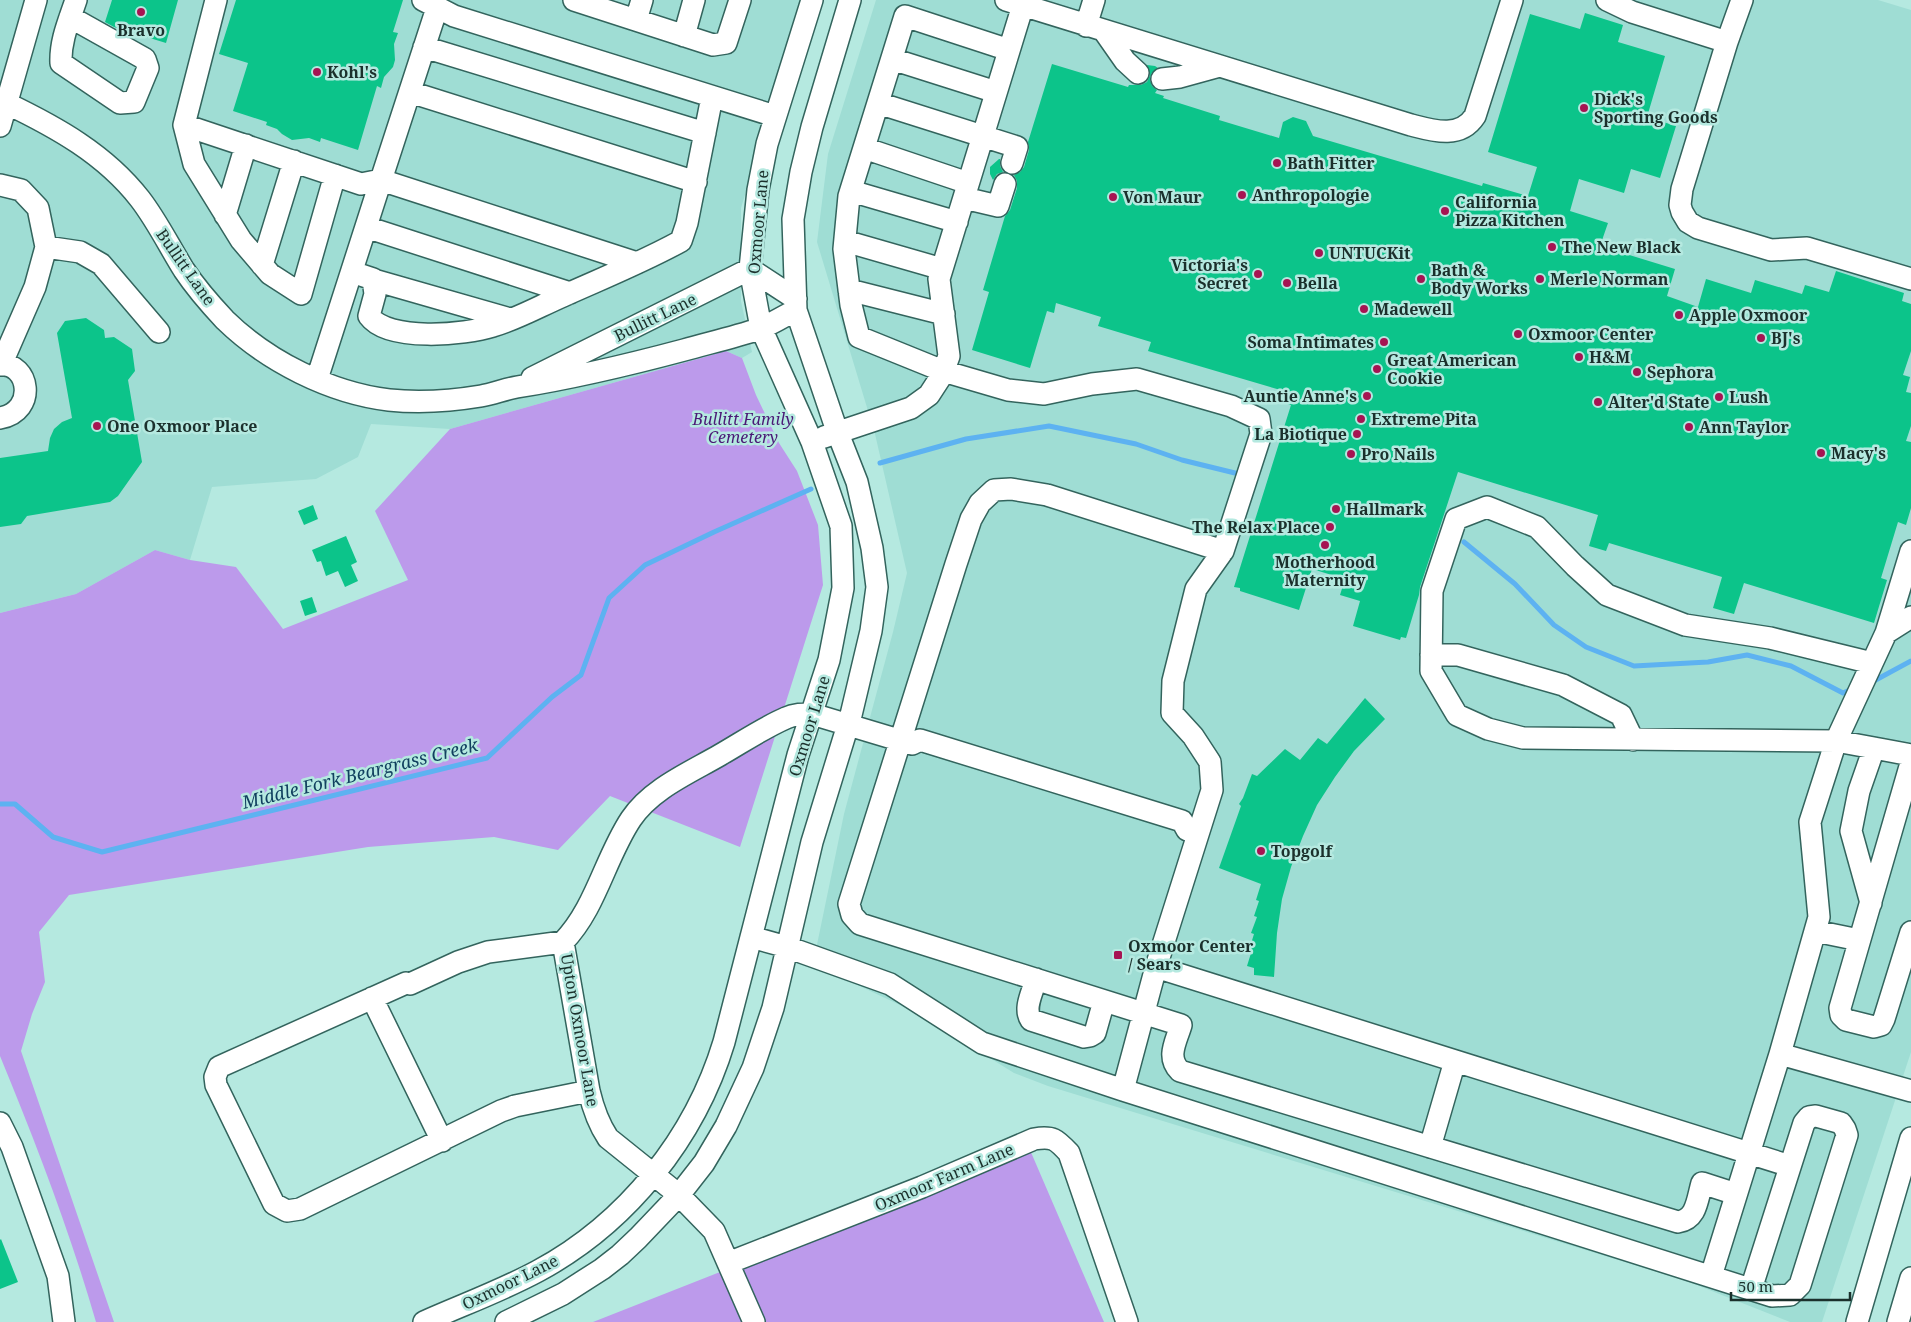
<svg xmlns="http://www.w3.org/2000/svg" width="1911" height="1322" font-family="'Noto Serif',serif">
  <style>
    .built { fill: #9fddd4 }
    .green { fill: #bc9aeb }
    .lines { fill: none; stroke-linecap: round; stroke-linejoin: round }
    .stream { stroke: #5db2f1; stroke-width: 5 }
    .building { fill: #0cc48a }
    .minor-casing { stroke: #33645d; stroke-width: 24 }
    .minor { stroke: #fff; stroke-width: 21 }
    .poi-dot { fill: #a61452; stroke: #b5e9e0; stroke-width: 2 }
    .labels { text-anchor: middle; stroke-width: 5; stroke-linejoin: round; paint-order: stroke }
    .poi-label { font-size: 16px; font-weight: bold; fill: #1b302c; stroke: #b5e9e0; text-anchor: start }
    .street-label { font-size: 16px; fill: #1b302c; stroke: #b5e9e0 }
    .park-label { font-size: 16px; font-style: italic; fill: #4a1976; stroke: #b5e9e0 }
    .water-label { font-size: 18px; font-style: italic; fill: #11405f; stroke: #b5e9e0 }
  </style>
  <rect width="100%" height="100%" fill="#b5e9e0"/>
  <path class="built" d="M0,0h804l-63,208v93l11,51 -10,6 -16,-7 -276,78 -79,-5 -13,33 -42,22 -104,8 -22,73 -35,-10 -79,44 -76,19z
    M876,0h1002l33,10v1042l-89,270h-32l-106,-42 -636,-194 -34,-13 -95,-59 -106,-50 31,-150 49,-182 14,-59 -32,-139 -58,-192 11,-88z"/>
  <path class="green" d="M726,351l16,7 14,37 23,48 18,28 21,54 5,60 -83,262 -130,-51 -52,54 -64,-13 -126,10 -299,48 -30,37 6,50 -13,32 -11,37 93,271h-18c-26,-90 -60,-179 -96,-266v-443l76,-19 79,-44 35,10 46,7 47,62 125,-49 -33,-69 75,-82z
    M1030,1150l74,172h-511z"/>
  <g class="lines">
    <path class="stream" d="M880,463l86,-24 83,-13 87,18 46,16 57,14
      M1464,542l51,42 39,41 32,22 48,19 74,-4 39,-7 44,11 52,27 9,-4
      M1872,682l39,-21
      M0,804h15l38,33 49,15 385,-94 65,-61 29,-22 28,-77 36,-33 69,-33 97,-43"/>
  </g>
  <path class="building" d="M112,0h66l-12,43 -52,-16 -9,-5z
    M236,0h167l-10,32 5,1 -4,11 1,16 -2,7 -9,10 -3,11 -4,-2 -19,64 -37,-12 -1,4 -11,-4 -17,2 -10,-6 -5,-5 -11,-4 1,-3 -34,-11 15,-48 -29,-9z
    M1585,13l38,12 -5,17 47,14 -18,61 29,9 -16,52 -29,-9 -7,24 -45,-14 -9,32 38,12 -8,23 75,23 -8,27 31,11 8,-28 45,14 4,-13 47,14 3,-9 24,7 7,-21 68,22 -2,8 9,3v47l-8,24 7,2 -4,15 5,1v33l-5,15 5,1v66l-5,17 -8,-3 -17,56 6,2 -13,43 -130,-40 -10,31 -21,-6 9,-31 -113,-34 -3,8 -17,-5 9,-31 -140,-43 -38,115 -1,8 -13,43 -5,-1 -1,3 -47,-14 7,-25 -20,-6 5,-16 -33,-10 -13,41 -59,-19v-3l-6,-1 57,-182 -11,-3 4,-11 -136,-40 3,-9 -53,-16 3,-9 -45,-14 -2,10 -7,-2 -17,57 -58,-18 17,-58 -6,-2 22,-74 5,-6 7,-22v-7l-3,-6 6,-3 4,-5 5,-17 -1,-8 24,-78 76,23 1,-2h12l6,-3 3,-7 -3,-10 8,1 3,2 -7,6 -1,6 2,6 5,4 -2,3 9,3 -1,2 57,18 -1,4 60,18 4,-16 10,-5 13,4 7,15 169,50 1,-3 45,13 9,-29 -49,-15 42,-138 50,15z
    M999,159h1v7l3,6 -6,2 -4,6 -3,-6v-7z
    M86,318l18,12 1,8 9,-1 18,12 3,22 -7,9 14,82 -24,34 -8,6 -83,14 -6,8 -21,3v-69l48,-7 2,-13 4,-9 8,-7 10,-4 -15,-85 8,-12z
    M313,505l5,14 -14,6 -6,-14z
    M346,536l11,26 -6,3 7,16 -13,6 -7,-16 -12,5 -5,-15 -4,1 -5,-12z
    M312,597l5,15 -12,4 -5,-15z
    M1365,698l20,21 -31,32 -19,26 -18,28 -14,31 -12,31 -9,32 -5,34 -3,44 -20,-2v-7l-7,-2 5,-16h-3l5,-16 -3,-1 6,-16 -3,-1 5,-15 -3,-1 5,-16 -42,-16 22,-62 -2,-2 4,-6 9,-24 5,2 28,-27 15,11 18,-22 9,6z
    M1,1239l17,43 -18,7v-49z"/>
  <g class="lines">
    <g class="minor-casing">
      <path id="minor" d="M216,0l-32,125 177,59 20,-4 56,-172
        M423,0l31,16 321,100
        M574,0l139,45 13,-2 14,-43
        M1006,0l405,125c23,6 49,14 64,-9l37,-116
        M1607,0l25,12 95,30 -45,147 -2,16 2,7 6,10 10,6 73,22 36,-2 104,31
        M70,17l75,42 3,9 -14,34 -14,1 -59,-40c-1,-22 8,-42 15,-63
        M636,20l6,-20
        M1086,26l8,-26
        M1104,31l21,30 13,12
        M684,36l10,-36
        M1727,42l15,-42
        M424,47l281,86
        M1009,50l-104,-34 -56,180 -5,53 7,56 8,32 84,34 65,19 36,4 48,-10 45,-5 94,27 28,13 2,15 -38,117 -27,38 -23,92 -1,32 21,23 17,26 2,28 -56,177 -33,123
        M892,59l104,33
        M1162,79l18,-2 40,-11
        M410,92l286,90
        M0,102l6,1c50,24 99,51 134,96 17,22 29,47 44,71 12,18 26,34 41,50 42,41 105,73 164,80 30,3 62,1 92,-4 12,-2 24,-7 36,-9 56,-9 111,-22 167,-37 25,-7 51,-13 75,-21 13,-5 25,-13 37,-19
        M878,103l139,44 -5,16
        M184,125l10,39 47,76 29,34 31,20 34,-119
        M0,126l36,-126
        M864,148l104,35
        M0,185l21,5 17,18 8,39 -11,40 -34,78
        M851,191l106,31
        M964,198l34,8 7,-22
        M225,215l21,-70
        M366,227l204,66
        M845,241l97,28
        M46,247l34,5 21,12 58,68
        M262,265l32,-104
        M352,272l21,7 2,15 -6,22c19,26 96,19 124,10 24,-7 47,-20 70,-30 40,-18 80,-34 118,-55l6,-18 25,-126
        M374,280l136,39
        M849,290l95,24
        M0,365c29,-3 38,46 0,53
        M532,378l218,-109 46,30
        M317,379l64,-199 256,83
        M824,437l87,-29 18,-13 13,-20 7,-19 -10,-77 84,-274
        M1223,551l-176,-56 -36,-6 -17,1 -14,13 -9,16 -15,45 -107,340 3,11 8,9 321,101c-5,17 -15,32 -1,46l498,151c19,-3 19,-22 24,-39l34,11
        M1886,633l25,-16
        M1431,655h27l105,30 58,30 12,25
        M1874,748l37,7
        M1911,763l-71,245 1,7 5,5 28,7 7,-2 3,-6 27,-87
        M1871,903l-20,-72 8,-40 15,-43 -38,-7 -313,-3 -35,-9 -31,-14 -26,-44 1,-80 24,-72 31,-12 50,20 38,39 32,29 78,30 85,13 102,25
        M1815,931l44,9
        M751,937l36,10 103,37 92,59 141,47 649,206 18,-1 10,-10 47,-150 -2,-6 -4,-6 -25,-7 -7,1 -5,6 -53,166
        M1156,967l634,199
        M1036,979c-3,13 -13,29 -5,41l53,17 6,-1 5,-3 9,-32
        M406,983l-187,84 -4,10 1,8 58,119 13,7 13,-2 201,-98 14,-5 74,-15
        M410,984l48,-22 30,-10 75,-10
        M372,998l70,143
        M1780,1054l131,37
        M0,1123l12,24 46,129 6,46
        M1430,1147l25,-86
        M728,1263l194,-76 112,-48c19,-3 22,0 35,14l58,169
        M1711,1276l69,-222 39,-137 -9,-95 26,-81 50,-108 25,-82
        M424,1322c38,-17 77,-31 114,-51 89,-48 157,-133 186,-229l74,-287 31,-95 14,-72 -2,-62 -29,-84 -51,-114 -11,-59 8,-79 9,-46 45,-144
        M506,1322l57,-28 39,-25 18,-14 18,-17 41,-43 25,-32 22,-37 27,-58 20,-60 39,-166 39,-127 20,-84 6,-44 -5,-39 -15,-66 -20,-51 -41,-121 -3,-91 8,-47 11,-45 38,-127
        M754,1322l-40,-91 -35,-36 -71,-57c-10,-15 -15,-30 -19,-47l-26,-149c33,-34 42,-84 68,-123 20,-30 58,-46 89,-64 21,-12 43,-27 66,-37 8,-4 17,-4 26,-4l100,30 8,-4 262,81 5,9
        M1857,1322l54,-184
        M1898,1322l13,-44"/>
    </g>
    <use href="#minor" class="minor"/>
  </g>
  <g class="poi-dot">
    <circle cx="141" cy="12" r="5"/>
    <circle cx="317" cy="72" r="5"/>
    <circle cx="1584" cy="108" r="5"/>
    <circle cx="1277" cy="163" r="5"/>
    <circle cx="1242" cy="195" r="5"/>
    <circle cx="1113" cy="197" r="5"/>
    <circle cx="1445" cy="211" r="5"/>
    <circle cx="1552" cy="247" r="5"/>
    <circle cx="1319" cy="253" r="5"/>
    <circle cx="1258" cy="274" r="5"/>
    <circle cx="1421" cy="279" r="5"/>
    <circle cx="1540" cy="279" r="5"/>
    <circle cx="1287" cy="283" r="5"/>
    <circle cx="1364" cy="309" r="5"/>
    <circle cx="1679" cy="315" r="5"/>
    <circle cx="1518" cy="334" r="5"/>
    <circle cx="1761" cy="338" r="5"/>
    <circle cx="1384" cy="342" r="5"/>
    <circle cx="1579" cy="357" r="5"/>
    <circle cx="1377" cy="369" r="5"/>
    <circle cx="1637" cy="372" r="5"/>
    <circle cx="1367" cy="396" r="5"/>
    <circle cx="1719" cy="397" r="5"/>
    <circle cx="1598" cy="402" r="5"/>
    <circle cx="1361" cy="419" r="5"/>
    <circle cx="97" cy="426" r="5"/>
    <circle cx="1689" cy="427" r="5"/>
    <circle cx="1357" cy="434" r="5"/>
    <circle cx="1821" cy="453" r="5"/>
    <circle cx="1351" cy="454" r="5"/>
    <circle cx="1336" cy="509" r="5"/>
    <circle cx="1330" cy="527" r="5"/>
    <circle cx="1325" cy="545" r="5"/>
    <circle cx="1261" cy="851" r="5"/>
    <rect x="1113" y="950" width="10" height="10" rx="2.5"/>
  </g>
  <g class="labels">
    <g class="poi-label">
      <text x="141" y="36" text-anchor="middle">Bravo</text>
      <text x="327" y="78">Kohl's</text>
      <text x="1594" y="105">Dick's<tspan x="1594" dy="18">Sporting Goods</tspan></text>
      <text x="1287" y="169">Bath Fitter</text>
      <text x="1252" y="201">Anthropologie</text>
      <text x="1123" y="203">Von Maur</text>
      <text x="1455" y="208">California<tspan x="1455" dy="18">Pizza Kitchen</tspan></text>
      <text x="1562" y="253">The New Black</text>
      <text x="1329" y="259">UNTUCKit</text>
      <text x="1248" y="271" text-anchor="end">Victoria's<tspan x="1248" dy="18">Secret</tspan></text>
      <text x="1431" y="276">Bath &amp;<tspan x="1431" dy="18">Body Works</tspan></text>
      <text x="1550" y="285">Merle Norman</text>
      <text x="1297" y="289">Bella</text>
      <text x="1374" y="315">Madewell</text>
      <text x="1689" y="321">Apple Oxmoor</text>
      <text x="1528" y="340">Oxmoor Center</text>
      <text x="1771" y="344">BJ's</text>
      <text x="1374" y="348" text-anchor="end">Soma Intimates</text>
      <text x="1589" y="363">H&amp;M</text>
      <text x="1387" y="366">Great American<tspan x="1387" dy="18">Cookie</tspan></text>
      <text x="1647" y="378">Sephora</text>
      <text x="1357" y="402" text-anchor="end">Auntie Anne's</text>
      <text x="1729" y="403">Lush</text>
      <text x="1608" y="408">Alter'd State</text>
      <text x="1371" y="425">Extreme Pita</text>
      <text x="107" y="432">One Oxmoor Place</text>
      <text x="1699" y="433">Ann Taylor</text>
      <text x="1347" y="440" text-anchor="end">La Biotique</text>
      <text x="1831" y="459">Macy's</text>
      <text x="1361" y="460">Pro Nails</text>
      <text x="1346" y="515">Hallmark</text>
      <text x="1320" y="533" text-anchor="end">The Relax Place</text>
      <text x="1325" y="568" text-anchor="middle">Motherhood<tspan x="1325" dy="18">Maternity</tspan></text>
      <text x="1271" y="857">Topgolf</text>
      <text x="1128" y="952">Oxmoor Center<tspan x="1128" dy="18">/ Sears</tspan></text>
    </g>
    <g class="street-label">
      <text transform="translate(758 222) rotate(-85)" y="6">Oxmoor Lane</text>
      <text transform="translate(186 267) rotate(55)" y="6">Bullitt Lane</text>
      <text transform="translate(655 317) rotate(-26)" y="6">Bullitt Lane</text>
      <text transform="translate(809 726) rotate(-73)" y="6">Oxmoor Lane</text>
      <text transform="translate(580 1030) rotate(80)" y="6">Upton Oxmoor Lane</text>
      <text transform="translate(944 1177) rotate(-23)" y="6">Oxmoor Farm Lane</text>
      <text transform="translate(510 1282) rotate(-26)" y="6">Oxmoor Lane</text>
    </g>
    <g class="park-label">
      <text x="743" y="425">Bullitt Family<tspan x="743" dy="18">Cemetery</tspan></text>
    </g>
    <g class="water-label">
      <text transform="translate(360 774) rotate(-14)" y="6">Middle Fork Beargrass Creek</text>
    </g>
  </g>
  <path d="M1731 1292v8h119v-8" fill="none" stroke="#1b302c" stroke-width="2.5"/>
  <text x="1738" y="1292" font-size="15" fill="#1b302c" stroke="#b5e9e0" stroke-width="4" paint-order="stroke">50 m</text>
</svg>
